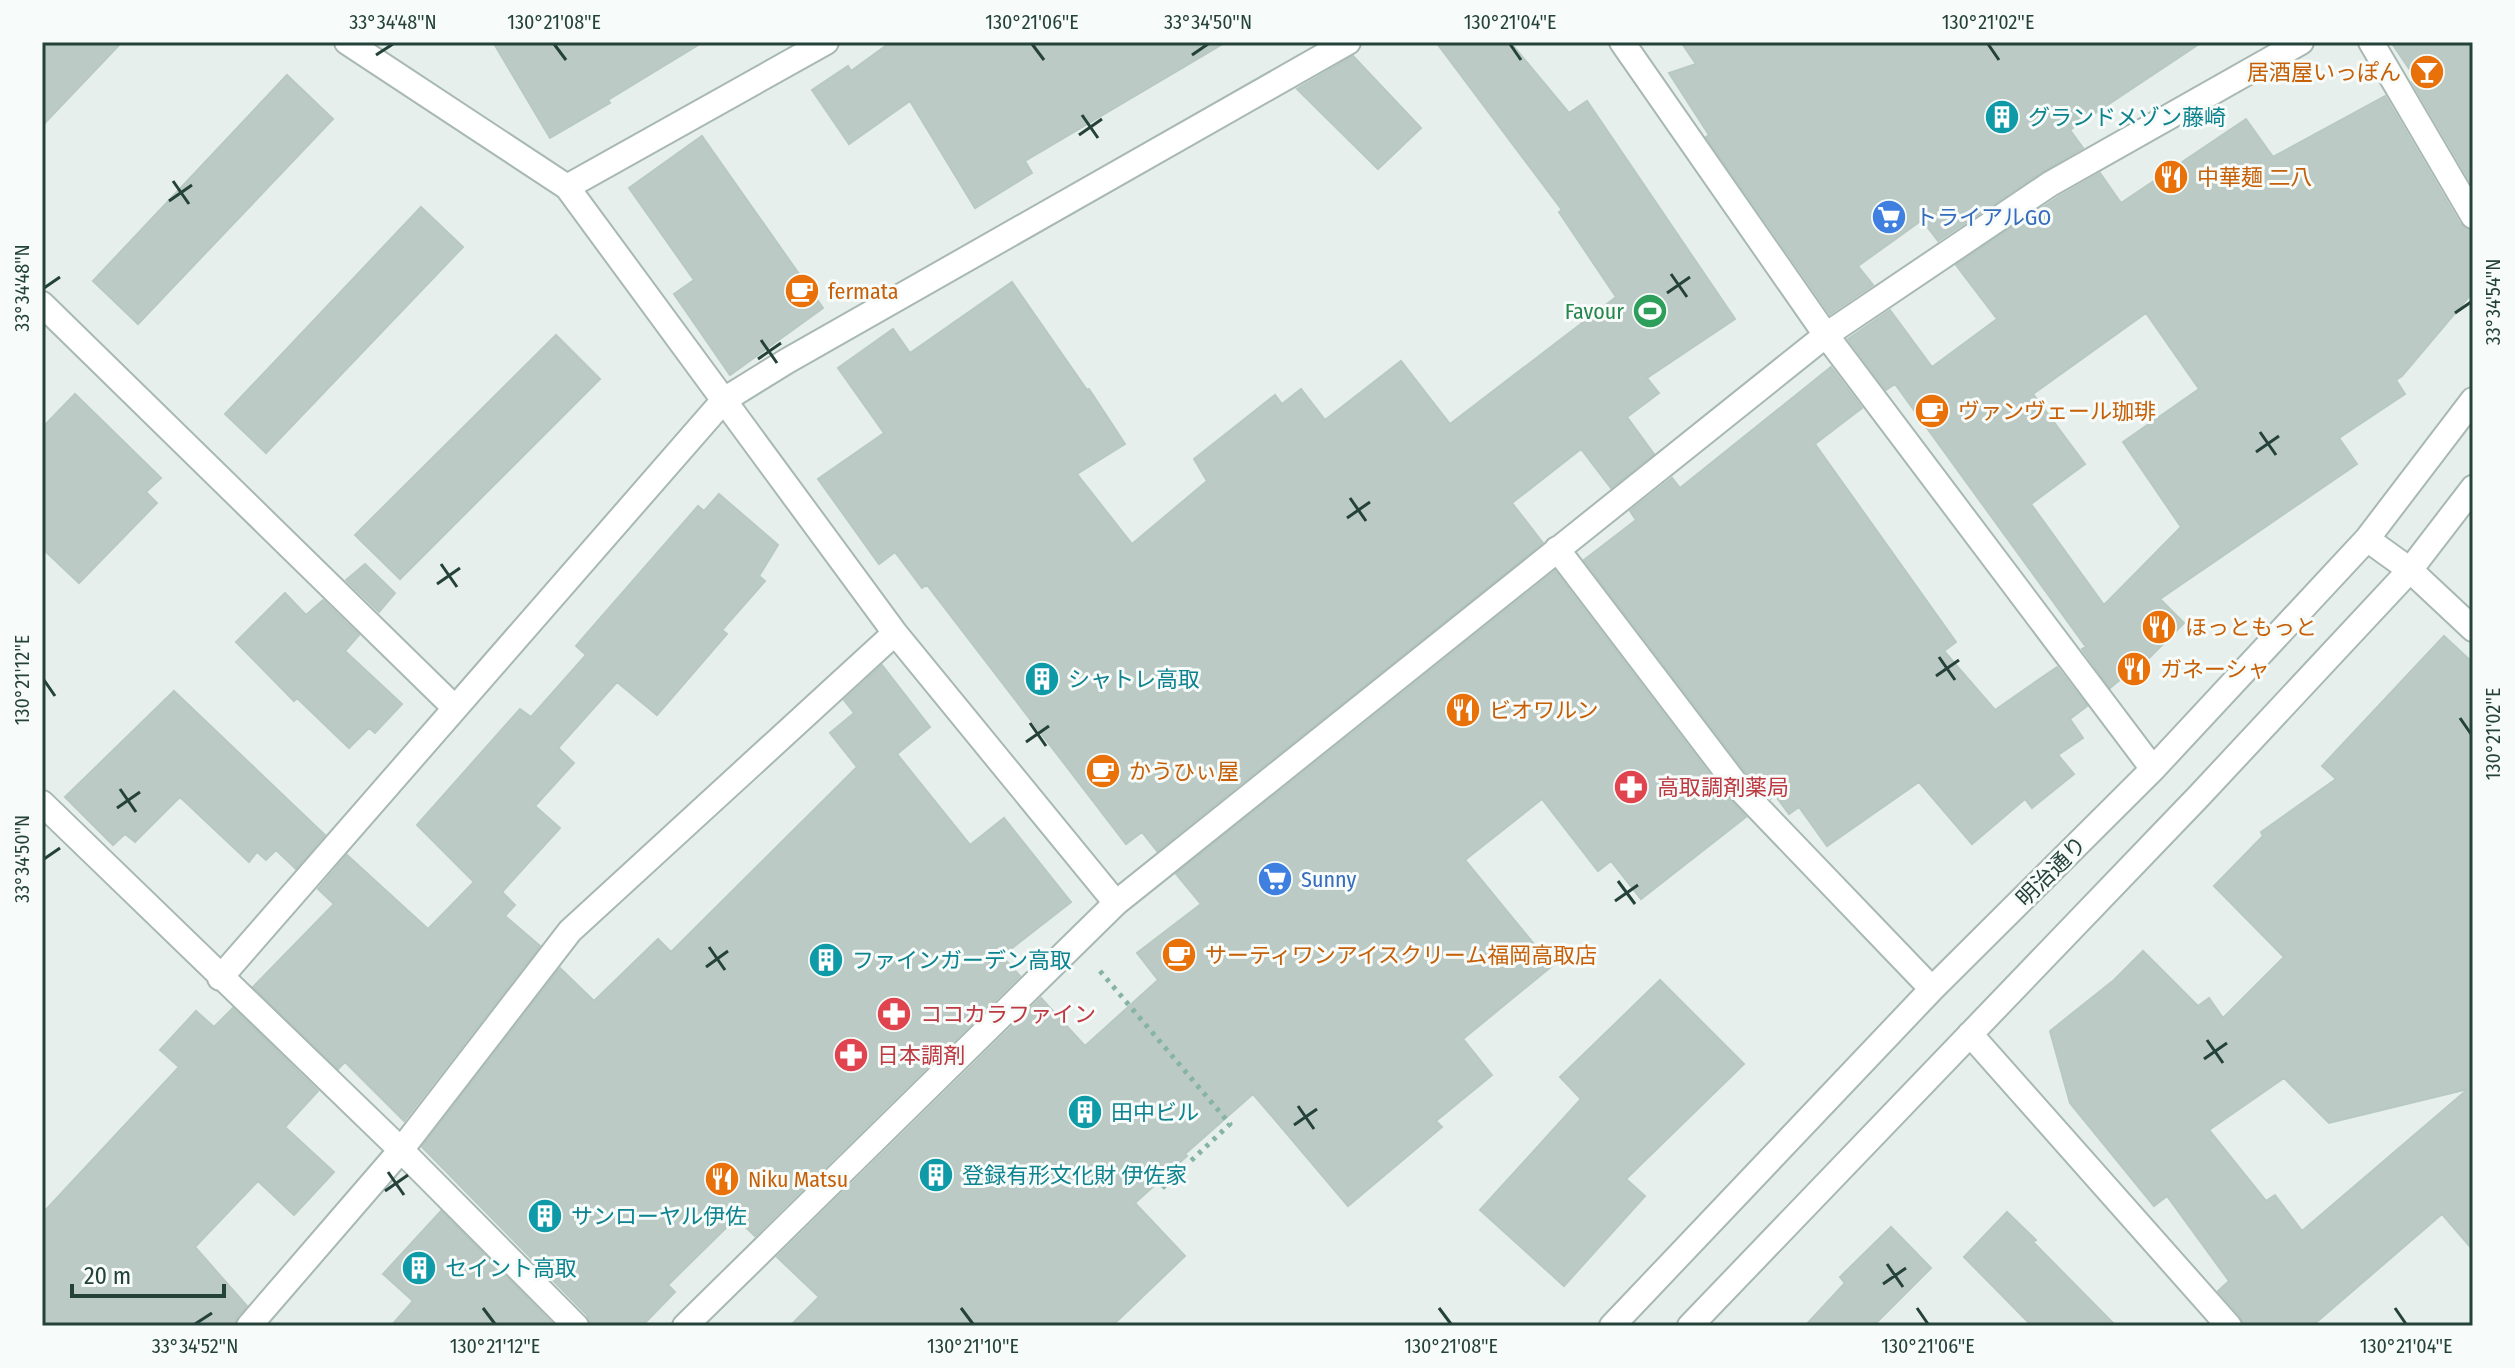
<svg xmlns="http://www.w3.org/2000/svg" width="2515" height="1368" font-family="'Fira Sans Condensed','Noto Sans JP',sans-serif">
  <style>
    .building { fill: #bbcac4; stroke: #b8c9c2; stroke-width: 2; fill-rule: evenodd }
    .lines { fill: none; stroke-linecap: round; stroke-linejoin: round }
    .minor-casing { stroke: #a8b8b2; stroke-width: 28 }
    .path { stroke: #86b3a5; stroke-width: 5; stroke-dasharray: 4 6; stroke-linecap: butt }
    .minor { stroke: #fff; stroke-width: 24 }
    .ticks { fill: none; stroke: #24423a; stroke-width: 3 }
    .labels { text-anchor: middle; stroke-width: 6; stroke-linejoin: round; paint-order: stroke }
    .food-label { font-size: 22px; fill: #c56008; stroke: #f7fbf9; text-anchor: start }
    .culture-label { font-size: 22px; fill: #0d838f; stroke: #f7fbf9; text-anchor: start }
    .shop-label { font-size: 22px; fill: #366cbe; stroke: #f7fbf9; text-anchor: start }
    .leisure-label { font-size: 22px; fill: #27864d; stroke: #f7fbf9; text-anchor: end }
    .health-label { font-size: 22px; fill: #be3a42; stroke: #f7fbf9; text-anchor: start }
    .street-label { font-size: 22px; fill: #24423a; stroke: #f7fbf9 }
    .neatline { fill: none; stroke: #24423a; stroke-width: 3 }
    .ticks-label { font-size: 20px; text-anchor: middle; fill: #24423a }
  </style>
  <rect width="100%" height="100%" fill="#e6efeb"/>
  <path class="building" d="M42,42h80l-80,84z
    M493,42h210l-95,58 2,3 -60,35z
    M891,42h335l-201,119 7,12 -57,35 -65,-107 -61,43 -37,-54 36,-24 3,5z
    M1436,42h74l59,71 18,-12 148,218 -88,59 12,15 -32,24 27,37 -43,34 -30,-39 -69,54 31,40 -386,308 -15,-19 -16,12 -199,-259 -5,3 -27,-36 -16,12 -61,-85 66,-46 -46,-65 55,-39 17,24 102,-71 75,108 2,-1 36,55 -48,30 55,70 75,-63 -13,-22 81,-64 7,9 19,-15 24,31 76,-59 49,63 166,-127 -57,-85 3,-2z
    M1681,42h521l-132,88 13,18 -41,24 -104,69 -16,-21 -64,46 15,19 -43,29 -124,-177 3,-2 -40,-62 27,-9z
    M2391,42h82v144l-61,-104 4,-3z
    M1353,56l68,72 -43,41 -81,-80z
    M287,75l46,44 -195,205 -45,-43z
    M2385,96l75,128 13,7v61l-71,84 -6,4 9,14 -66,44 18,26 -197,135 24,24 -54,54 -3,-3 -17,14 -28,-39 4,-2 -191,-263 -9,6 -38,-51 42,-29 42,57 65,-48 -41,-54 102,-68 42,-24 21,30 125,-84 27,38zM2146,313l53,76 -76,53 58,85 -77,78 -73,-101 54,-40 -52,-70z
    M702,136l121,172 -93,67 -56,-81 20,-14 -65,-92z
    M421,207l42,40 -197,206 -41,-39z
    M556,335l44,44 -200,200 -45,-44z
    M1831,367l31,41 -47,36 141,198 -12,9 51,59 62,-43 30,39 -17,13 13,19 -25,17 16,19 -42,34 -7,-9 -53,45 -53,-62 -92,64 -28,-39 -10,7 -14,-19 -5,4 -20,-21 -166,-218 52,-40 -6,-9 42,-33 8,10z
    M75,394l86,84 -15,14 11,11 -78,80 -37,-35v-120z
    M719,494l59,51 -19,31 6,5 -43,49 5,4 -70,81 -40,-33 -59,66 16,15 -39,43 25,22 -58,64 13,13 -10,11 35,30 -136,175 -59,-59 -7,7 -85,-82 81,-83 -16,-15 29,-34 81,74 46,-47 -57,-57 103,-116 11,8 55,-62 -10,-9 122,-140 6,5z
    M365,564l30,29 -16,19 -33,-32z
    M1555,571l172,226 19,20 -105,82 -30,-38 -13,10 -56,-72 -77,61 87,106 -89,73 29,36 -56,46 6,6 -94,79 -95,-112 -68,60 2,2 -52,47 50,53 -73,70h-322l29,-29 -42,-40 264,-259 44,48 73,-66 -21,-27 64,-49 -25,-30z
    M285,593l21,22 17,-15 36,35 -14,16 57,53 -27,29 -6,-5 -20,20 -52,-50 -3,3 -58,-59z
    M2444,636l29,27v587l-31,-36 -130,112h-68l-4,-10 -22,-25 11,-10 -62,-85 -13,10 -84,-103 -20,-72 64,-51 29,-29 55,55 11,-8 14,20 61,-61 -70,-71 49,-50 -2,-4 75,-53 -14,-13zM2284,1078l45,45 139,-34 -166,142 -27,-36 -9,6 -57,-71z
    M882,665l48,62 -33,27 73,91 34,-27 67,84 -69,54 18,20 -265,260 -19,-18 -68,67 7,7 -33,34h-51l-4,-11 -165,-168 138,-179 34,33 64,-62 13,13 186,-185 -27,-34 24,-20 -10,-13z
    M174,691l151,144 -29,34 -20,-19 -10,10 -9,-8 -8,10 -69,-65 -45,45 -10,-8 -12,11 -48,-48z
    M1660,980l84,84 -118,115 19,17 -81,90 -84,-76 101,-111 -21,-22z
    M233,1008l85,83 -33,36 49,45 -40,43 -36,-34 -63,66 52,59 -10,11 -3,9h-192v-112l137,-147 -19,-17 36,-39 18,16z
    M441,1211l114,115h-164l22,-25 -30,-27z
    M2007,1212l29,28 -3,2 83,84h-84l-68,-69z
    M1891,1227l40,41 -58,58h-68l40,-43 -5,-6z"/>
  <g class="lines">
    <g class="minor-casing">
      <path id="minor" d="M347,42l220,145 328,446 221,270
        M1622,42l204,293 327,434
        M2371,42l102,174
        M567,187l259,-145
        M42,304l413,404
        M2367,539l43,31 63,59
        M1557,549l182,239 193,201
        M42,803l359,347 175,176
        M220,978l504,-578 63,-39 561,-319
        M1970,1034l259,292
        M249,1326l152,-176 169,-219 325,-298
        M685,1326l431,-423 710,-568 224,-151 251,-142
        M1612,1326l320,-337 221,-220 214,-230 106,-139
        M1690,1326l509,-530 211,-226 63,-82"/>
    </g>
    <path class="path" d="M1100,971l130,153 -71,67"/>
    <use href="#minor" class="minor"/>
  </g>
  <path class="ticks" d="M554,44l12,16M1032,44l12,16M1510,44l11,16M1988,44l11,16M376,55l17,-11M1192,55l16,-11M1082,115l16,23M1079,135l23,-16M173,181l16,23M169,201l23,-16M1671,274l16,23M44,288l16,-11M1667,293l23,-16M2455,313l16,-11M761,340l16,23M758,359l23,-16M2260,432l16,23M2256,452l23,-16M1350,498l16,23M1347,518l23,-16M441,564l16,23M437,584l23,-16M1939,657l16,23M1936,676l23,-16M44,680l11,16M2460,718l11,16M1030,723l16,23M1026,742l23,-16M120,789l16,23M117,808l23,-16M44,859l16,-11M1618,881l17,23M1615,901l23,-16M709,947l16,23M706,967l22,-16M2207,1040l16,23M2204,1059l23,-16M1298,1106l16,23M1294,1125l23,-16M388,1172l16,23M385,1191l23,-16M1887,1264l16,23M1883,1284l23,-16M483,1308l12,16M961,1308l12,16M1439,1308l12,16M1917,1308l11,16M2395,1308l11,16M195,1324l17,-11"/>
  <defs>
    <g id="bar-disc" transform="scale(1.8)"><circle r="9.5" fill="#e8710a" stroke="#f7fbf9"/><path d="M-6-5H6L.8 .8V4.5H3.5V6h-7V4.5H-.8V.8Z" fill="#fff"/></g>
    <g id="building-disc" transform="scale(1.8)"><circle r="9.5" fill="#0f9aa8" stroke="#f7fbf9"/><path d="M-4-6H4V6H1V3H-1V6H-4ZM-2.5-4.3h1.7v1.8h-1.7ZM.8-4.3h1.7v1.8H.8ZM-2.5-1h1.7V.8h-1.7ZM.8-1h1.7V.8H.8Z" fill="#fff"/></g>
    <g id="restaurant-disc" transform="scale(1.8)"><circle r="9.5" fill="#e8710a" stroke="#f7fbf9"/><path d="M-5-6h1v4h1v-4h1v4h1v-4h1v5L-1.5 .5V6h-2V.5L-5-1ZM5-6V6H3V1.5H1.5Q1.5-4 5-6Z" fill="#fff"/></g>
    <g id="supermarket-disc" transform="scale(1.8)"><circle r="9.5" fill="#3f7fe0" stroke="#f7fbf9"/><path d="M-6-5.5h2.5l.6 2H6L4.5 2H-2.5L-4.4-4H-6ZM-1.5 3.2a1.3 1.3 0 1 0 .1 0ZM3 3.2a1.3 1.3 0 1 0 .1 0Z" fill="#fff"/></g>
    <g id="cafe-disc" transform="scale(1.8)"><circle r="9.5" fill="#e8710a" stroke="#f7fbf9"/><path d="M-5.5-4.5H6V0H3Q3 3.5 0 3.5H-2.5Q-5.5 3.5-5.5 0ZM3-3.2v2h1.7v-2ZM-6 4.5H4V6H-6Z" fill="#fff"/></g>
    <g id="stadium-disc" transform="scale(1.8)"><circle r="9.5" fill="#2e9e5b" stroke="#f7fbf9"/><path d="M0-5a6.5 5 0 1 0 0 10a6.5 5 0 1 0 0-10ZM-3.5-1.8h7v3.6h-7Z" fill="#fff"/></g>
    <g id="pharmacy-disc" transform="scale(1.8)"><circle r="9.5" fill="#e0444e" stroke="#f7fbf9"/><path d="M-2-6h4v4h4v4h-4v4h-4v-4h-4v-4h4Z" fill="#fff"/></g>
  </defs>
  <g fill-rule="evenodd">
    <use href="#bar-disc" x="2427" y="72"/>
    <use href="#building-disc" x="2002" y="117"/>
    <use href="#restaurant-disc" x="2171" y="177"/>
    <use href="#supermarket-disc" x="1889" y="217"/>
    <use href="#cafe-disc" x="802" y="291"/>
    <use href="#stadium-disc" x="1650" y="311"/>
    <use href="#cafe-disc" x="1932" y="411"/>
    <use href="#restaurant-disc" x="2159" y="627"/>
    <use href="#restaurant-disc" x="2134" y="669"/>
    <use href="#building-disc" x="1042" y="679"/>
    <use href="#restaurant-disc" x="1463" y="710"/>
    <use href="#cafe-disc" x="1103" y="771"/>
    <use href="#pharmacy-disc" x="1631" y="787"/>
    <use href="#supermarket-disc" x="1275" y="879"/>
    <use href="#cafe-disc" x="1179" y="955"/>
    <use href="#building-disc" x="826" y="960"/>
    <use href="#pharmacy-disc" x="894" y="1014"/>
    <use href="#pharmacy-disc" x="851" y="1055"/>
    <use href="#building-disc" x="1085" y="1112"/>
    <use href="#building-disc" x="936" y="1175"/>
    <use href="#restaurant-disc" x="722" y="1179"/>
    <use href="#building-disc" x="545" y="1216"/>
    <use href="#building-disc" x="419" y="1268"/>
  </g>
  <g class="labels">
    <g class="food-label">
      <text x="2401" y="80" text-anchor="end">居酒屋いっぽん</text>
      <text x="2197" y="185">中華麺 二八</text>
      <text x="828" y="299">fermata</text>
      <text x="1958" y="419">ヴァンヴェール珈琲</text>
      <text x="2185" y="635">ほっともっと</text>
      <text x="2160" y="677">ガネーシャ</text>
      <text x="1489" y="718">ビオワルン</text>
      <text x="1129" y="779">かうひぃ屋</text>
      <text x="1205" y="963">サーティワンアイスクリーム福岡高取店</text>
      <text x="748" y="1187">Niku Matsu</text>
    </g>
    <g class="culture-label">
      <text x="2028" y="125">グランドメゾン藤崎</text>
      <text x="1068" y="687">シャトレ高取</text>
      <text x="852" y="968">ファインガーデン高取</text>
      <text x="1111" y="1120">田中ビル</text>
      <text x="962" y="1183">登録有形文化財 伊佐家</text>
      <text x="571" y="1224">サンローヤル伊佐</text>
      <text x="445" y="1276">セイント高取</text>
    </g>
    <g class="shop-label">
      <text x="1915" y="225">トライアルGO</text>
      <text x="1301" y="887">Sunny</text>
    </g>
    <g class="leisure-label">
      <text x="1624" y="319">Favour</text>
    </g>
    <g class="health-label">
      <text x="1657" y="795">高取調剤薬局</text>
      <text x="920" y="1022">ココカラファイン</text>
      <text x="877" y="1063">日本調剤</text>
    </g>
    <g class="street-label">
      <text transform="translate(2051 871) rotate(-45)" y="8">明治通り</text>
    </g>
  </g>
  <rect width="2515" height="1368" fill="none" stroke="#f7fbf9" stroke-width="88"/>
  <path d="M72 1284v12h152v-12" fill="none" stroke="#24423a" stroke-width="4"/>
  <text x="84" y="1284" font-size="24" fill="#24423a" stroke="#f7fbf9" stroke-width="6" paint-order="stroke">20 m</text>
  <rect x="44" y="44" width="2427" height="1280" class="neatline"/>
  <g class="ticks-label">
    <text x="393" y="29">33°34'48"N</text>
    <text x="554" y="29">130°21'08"E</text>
    <text x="1032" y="29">130°21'06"E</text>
    <text x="1208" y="29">33°34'50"N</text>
    <text x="1510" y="29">130°21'04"E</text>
    <text x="1988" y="29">130°21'02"E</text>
    <text transform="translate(22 288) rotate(-90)" y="7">33°34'48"N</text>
    <text transform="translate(2493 302) rotate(-90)" y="7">33°34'54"N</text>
    <text transform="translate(22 680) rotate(-90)" y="7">130°21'12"E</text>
    <text transform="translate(2493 734) rotate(-90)" y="7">130°21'02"E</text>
    <text transform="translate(22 859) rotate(-90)" y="7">33°34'50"N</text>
    <text x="195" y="1353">33°34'52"N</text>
    <text x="495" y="1353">130°21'12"E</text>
    <text x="973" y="1353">130°21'10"E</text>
    <text x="1451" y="1353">130°21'08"E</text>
    <text x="1928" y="1353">130°21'06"E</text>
    <text x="2406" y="1353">130°21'04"E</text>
  </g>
</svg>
